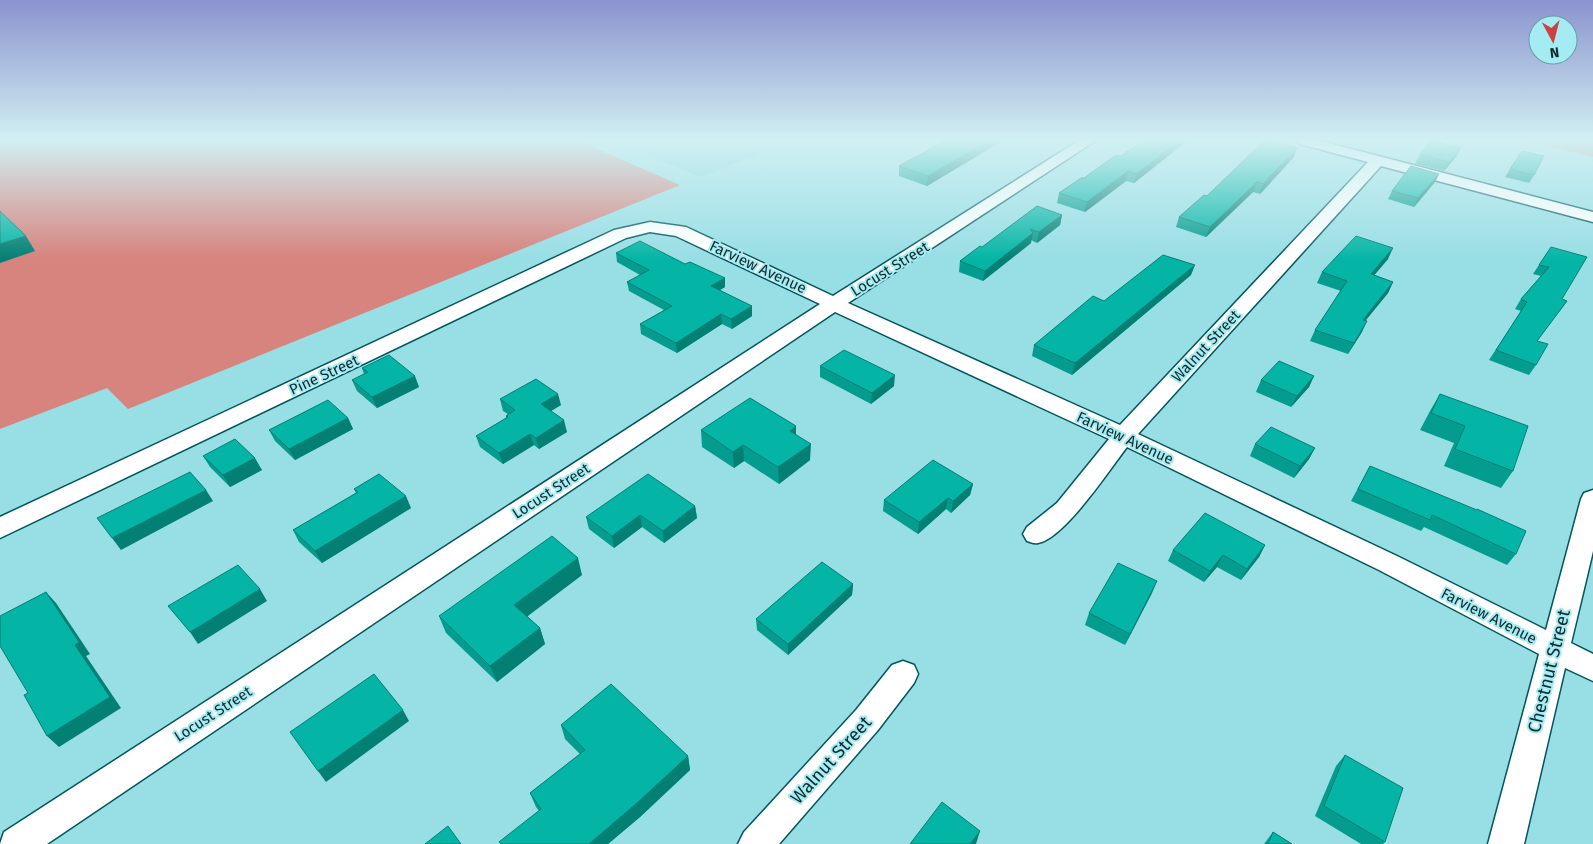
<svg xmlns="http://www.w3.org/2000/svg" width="1593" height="844" font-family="'Fira Sans',sans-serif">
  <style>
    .built { fill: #83d4db }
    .green { fill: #d7837e }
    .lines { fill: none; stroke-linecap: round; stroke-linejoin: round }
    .minor-casing { stroke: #00565d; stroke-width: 3 }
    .minor { fill: #fff; fill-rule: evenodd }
    .wall { fill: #039c8e }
    .shaded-wall { fill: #037f74 }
    .building { fill: #04b5a5; stroke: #037f74 }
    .labels { text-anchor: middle; stroke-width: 4; stroke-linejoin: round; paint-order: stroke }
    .street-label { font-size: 15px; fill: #0d2b2e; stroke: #a5ebf2 }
    .near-street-label { font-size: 18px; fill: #0d2b2e; stroke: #a5ebf2 }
  </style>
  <rect width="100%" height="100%" fill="#98dee5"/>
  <path class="built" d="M615,141h179l-94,36z"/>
  <path class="green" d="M579,141l101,44 -552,224 -21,-21 -107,41v-287z
    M1526,141h67v16z"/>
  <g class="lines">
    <g class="minor-casing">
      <path id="minor" d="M1078,141h17l-247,162 272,122 248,-263 -68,-18 -2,-3h23l272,71v10l-212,-56 -243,268 259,122 149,74 35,-131 3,-6 9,-3v61l-22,92 22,11v27l-28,-13 -41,176h-36l51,-190 -160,-84 -252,-123c-17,22 -63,92 -89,96 -4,1 -7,-1 -11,-2l-4,-7 4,-7 30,-24 52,-64 -274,-127 -788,532h-47l4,-12 816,-528 -144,-68 -26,-4 -24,6 -626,300v-21l614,-287 36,-8 36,5 147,69z
        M903,661l11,4 4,9 -4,9 -36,47 -99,114h-41l6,-12 112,-122 36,-45z"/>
    </g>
    <use href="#minor" class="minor"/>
  </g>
  <path class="wall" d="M945,141h57l-75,45 -28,-10v-10z
    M1142,141h45l-53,42 -8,-2 -41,31 -28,-9 2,-10 62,-37z
    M1461,148l-5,9 -12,14 -29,-7 5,-10z
    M1294,157l-34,37 -7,-2 -47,45 -30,-10 3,-10 28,-21z
    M1510,169l24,6 -5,8 -24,-6z
    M1439,174l-4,8 -21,25 -26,-8 4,-8z
    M1062,215l-2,10 -23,18 -6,-3v3l-48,38 -24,-9 1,-11 22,-14z
    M1551,247l11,52 5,2 -30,40 -1,24 -7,10 -40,-15 32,-49 -6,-2 6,-10 20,-23 -8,-2z
    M616,253l69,11 40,14v9l-5,3 32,26 -20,13 -10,-5 -45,29 -36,-19 -1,-10 24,-14 -35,-19 -2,-9 13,-7 -23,-13z
    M1388,259l-14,16 19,7 -5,11 -23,28 -3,11 -14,22 -38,-13 5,-11 26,-39 -24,-8 5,-11z
    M1191,275l-119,100 -40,-19 2,-11 70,-44z
    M820,366l74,20 -23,18 -51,-27z
    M362,368l57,19 -42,21 -20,-17 -5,-11 12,-6z
    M1314,376l-5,11 -18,20 -35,-15 5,-12z
    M1440,394l73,77 -12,17 -57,-22 10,-23 -34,-13 10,-19z
    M500,399l61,6 -10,6 16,21 -28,17 -5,-4 -31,19 -23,-17 -4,-11 30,-18v-2l2,-2 -5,-3z
    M348,418l5,11 -58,31 -20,-19 -6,-11z
    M701,430l109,30 -31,24 -35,-23 -10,7 -32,-21z
    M1255,444l60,4 -6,11 -15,19 -44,-22z
    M203,456l59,14 -32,17 -20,-20z
    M1370,466l146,88 -9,11 -83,-38 -3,4 -70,-30z
    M973,484l-3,11 -19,18 -5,-4 -28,25 -35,-23 1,-11z
    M354,489l57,19 -89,55 -23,-21 -6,-12 63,-37z
    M695,506l2,12 -33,25 -22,-16 -28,21 -25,-19 -3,-12z
    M1265,545l-6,12 -18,23 -24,-13 -13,15 -36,-21 5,-11z
    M582,575l-55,41 13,12 5,16 -48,38 -51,-49 -7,-17z
    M853,584l-1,11 -64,60 -31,-25 -1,-11z
    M1152,593l-27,52 -40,-20 4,-12z
    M561,725l127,31 2,14 -50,47 -32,27h-108l39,-33 -3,-4 -6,-14 50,-39 -15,-15z
    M1345,755l40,87 -2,2h-22l-46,-28 21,-50z
    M1273,832l19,12h-28z"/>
  <path class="shaded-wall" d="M988,141h14l-75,45 1,-10z
    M1178,141h9l-53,42 3,-9z
    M1297,148l-3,9 -34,37 3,-10z
    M1461,148l-5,9 -12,14 5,-9z
    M1128,171l-2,10 -41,31 2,-10z
    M1439,174l-4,8 -21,25 4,-9z
    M1257,182l-4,10 -47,45 4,-10z
    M1062,215l-2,10 -23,18 2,-11z
    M1033,233l-2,10 -48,38 2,-10z
    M26,236l9,15 -35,12v-19z
    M1393,248l-5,11 -22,26 5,-11z
    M1195,265l-4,10 -119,100 3,-12z
    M725,278v9l-14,8v-9z
    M1393,282l-5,11 -31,38 6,-11z
    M752,306v10l-20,13 -1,-10z
    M721,314l1,10 -45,29 -1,-10z
    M1367,321l-5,11 -14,22 6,-11z
    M895,375l-1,11 -23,18 1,-11z
    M415,376l4,11 -42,21 -5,-11z
    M1314,376l-5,11 -18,20 6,-11z
    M558,394l3,11 -17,10 -3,-11z
    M348,418l5,11 -58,31 -6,-11z
    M564,420l3,12 -28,17 -3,-11z
    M796,426v17l-6,-12z
    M530,434l4,11 -31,19 -4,-11z
    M811,444l-1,16 -31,24 -1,-17z
    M743,445l1,16 -10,7 -1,-16z
    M1315,448l-6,11 -15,19 6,-12z
    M255,458l7,12 -32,17 -7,-12z
    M973,484l-3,11 -19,18 2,-12z
    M206,490l7,11 -92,49 -9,-12z
    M406,496l5,12 -89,55 -7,-12z
    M948,498l-2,11 -28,25 1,-12z
    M695,506l2,12 -33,25 -1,-12z
    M640,515l2,12 -28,21 -2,-12z
    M1265,545l-6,12 -18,23 6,-11z
    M1223,555l-6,12 -13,15 6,-11z
    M578,558l4,17 -62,47 -6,-17z
    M1157,581l-5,12 -27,52 5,-11z
    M853,584l-1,11 -64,60v-11z
    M260,589l7,12 -69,43 -8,-12z
    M46,592l10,11 34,51 -4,2 35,52 -62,39 -12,-11z
    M540,628l5,16 -48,38 -7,-16z
    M403,710l6,11 -83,61 -8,-11z
    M688,756l2,14 -50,47 -32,27h-19z
    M980,831l-4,13h-6z"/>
  <path class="building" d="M945,141h43l-60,35 -29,-10z
    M1142,141h36l-41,33 -9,-3 -41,31 -28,-9 22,-15h3l32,-23 5,1z
    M1264,141h6l27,7 -34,36 -6,-2 -47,45 -31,-10 25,-22 3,1z
    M1430,141h4l27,7 -12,14 -29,-8z
    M1522,151l22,5 -10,19 -24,-6z
    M1411,166l28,8 -21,24 -26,-7z
    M1037,206l25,9 -23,17 -9,-3 3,4 -48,38 -25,-10 20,-15 2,1z
    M0,211l26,25 -26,8z
    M1356,236l37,12 -22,26 22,8 -30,38 4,1 -13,22 -39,-13 32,-49 -25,-9z
    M640,241l45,23 5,-2 35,16 -14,8 41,20 -21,13 -10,-5 -45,29 -36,-19 32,-18 -45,-24 22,-12 -33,-17z
    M1551,247l36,10 -25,42 5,2 -30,40 11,3 -12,21 -40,-15 31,-48 -6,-3 28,-32 -10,-2z
    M1163,255l32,10 -120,98 -41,-18 59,-49 11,5z
    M844,350l51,25 -23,18 -52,-27z
    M389,355l26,21 -43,21 -20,-17 16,-8 -6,-4z
    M1279,361l35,15 -17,20 -36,-16z
    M536,379l22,15 -17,10 23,16 -28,18 -6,-4 -31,19 -23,-17 32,-19 -2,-1 9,-6 -15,-11z
    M1440,394l88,32 -15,45 -58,-22 10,-23 -34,-13z
    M750,398l46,28 -6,5 21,13 -33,23 -35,-22 -10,7 -32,-22z
    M328,400l20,18 -59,31 -20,-19z
    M1271,427l44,21 -15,18 -45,-22z
    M235,439l20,19 -32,17 -20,-19z
    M933,460l40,24 -20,17 -5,-3 -29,24 -35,-22z
    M1370,466l107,44v-1l49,22 -10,23 -84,-39 -2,5 -72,-31z
    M190,472l16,18 -94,48 -15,-20z
    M379,474l27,22 -91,55 -22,-21 65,-38 -4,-3z
    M648,474l47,32 -32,25 -23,-16 -28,21 -26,-19z
    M1205,513l60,32 -18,24 -24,-14 -13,16 -37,-21z
    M552,536l26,22 -64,47 26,23 -50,38 -51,-50z
    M822,562l31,22 -65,60 -32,-25z
    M1118,563l39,18 -27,53 -41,-21z
    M238,565l22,24 -70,43 -22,-26z
    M46,592l33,50 -4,3 35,52 -63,39 -23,-41 4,-2 -28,-47v-30z
    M374,674l29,36 -85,61 -28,-39z
    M611,684l77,72 -51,47 -48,41h-88l-2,-2 42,-33 -11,-16 55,-43 -24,-25z
    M1345,755l58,33 -18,54 -61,-36z
    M942,802l38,29 -10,13h-60z
    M448,826l13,18h-36z
    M1273,832l19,12h-24z"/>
  <linearGradient id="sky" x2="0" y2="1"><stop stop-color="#8b93ce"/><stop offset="0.54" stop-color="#d1f0f3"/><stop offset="1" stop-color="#d1f0f3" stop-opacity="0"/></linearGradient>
  <rect width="1593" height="259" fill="url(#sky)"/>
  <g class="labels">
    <g class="street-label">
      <text transform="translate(758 267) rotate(25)" y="5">Farview Avenue</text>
      <text transform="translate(890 269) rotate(-32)" y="5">Locust Street</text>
      <text transform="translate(1206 346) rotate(-47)" y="5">Walnut Street</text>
      <text transform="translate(324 375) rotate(-25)" y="5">Pine Street</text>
      <text transform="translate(1125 438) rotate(25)" y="5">Farview Avenue</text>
      <text transform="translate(551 491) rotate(-33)" y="5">Locust Street</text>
      <text transform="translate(1489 616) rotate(27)" y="5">Farview Avenue</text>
      <text transform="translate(213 714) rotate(-33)" y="5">Locust Street</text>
    </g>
    <g class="near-street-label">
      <text transform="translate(1549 671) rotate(-76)" y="6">Chestnut Street</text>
      <text transform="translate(831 760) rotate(-48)" y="6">Walnut Street</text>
    </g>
  </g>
  <g transform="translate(1553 40) rotate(173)"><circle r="24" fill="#a5ebf2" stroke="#689ea4"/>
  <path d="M0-4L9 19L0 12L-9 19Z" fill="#ce3f42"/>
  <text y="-8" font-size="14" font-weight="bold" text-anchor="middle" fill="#0d2b2e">N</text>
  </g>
</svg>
